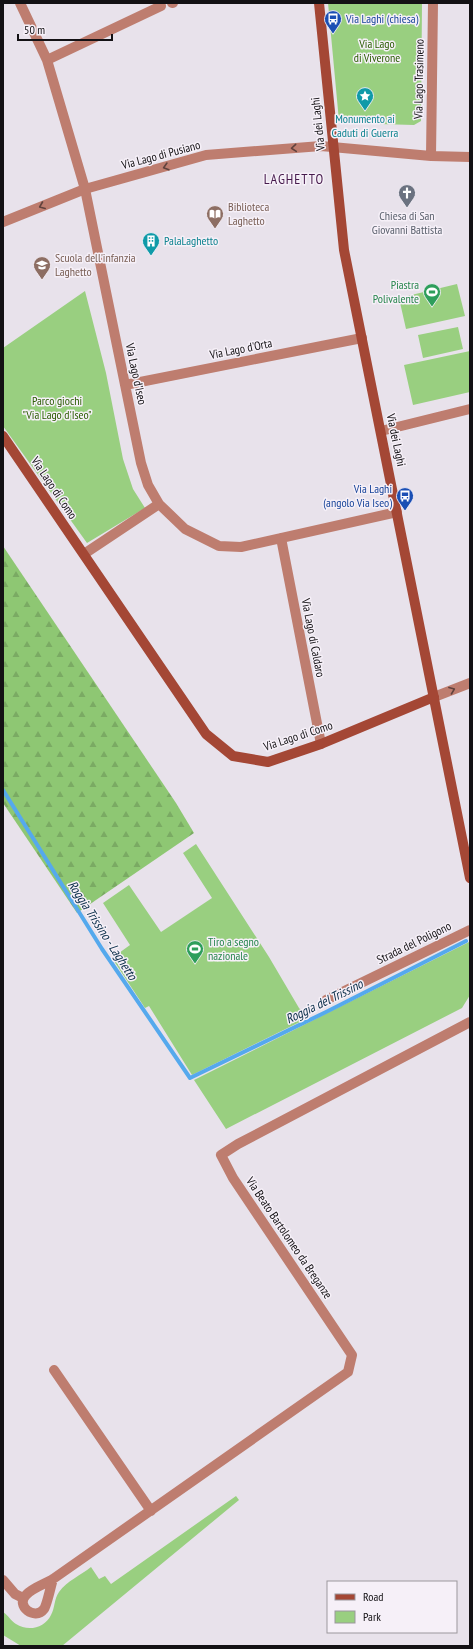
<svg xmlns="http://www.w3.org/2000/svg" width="473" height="1649" font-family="'PT Sans Narrow',sans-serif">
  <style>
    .forest { fill: url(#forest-firs) }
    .park { fill: #99cf80 }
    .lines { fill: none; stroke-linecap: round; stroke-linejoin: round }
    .stream { stroke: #55a9ed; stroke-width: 4 }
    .street { stroke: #be7d6f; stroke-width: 10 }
    .secondary { stroke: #a44735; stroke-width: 10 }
    .oneway { stroke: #60423d }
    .labels { text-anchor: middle; stroke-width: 3; stroke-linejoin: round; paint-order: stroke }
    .transit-label { font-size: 12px; fill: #164399; stroke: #f6f0f8; text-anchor: start }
    .park-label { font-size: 12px; fill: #295c00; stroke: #f6f0f8 }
    .street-label { font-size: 12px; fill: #131114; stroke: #f6f0f8 }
    .culture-label { font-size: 12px; fill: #0d838f; stroke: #f6f0f8 }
    .education-label { font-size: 12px; fill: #785e54; stroke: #f6f0f8; text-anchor: start }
    .worship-label { font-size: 12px; fill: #5b616d; stroke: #f6f0f8 }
    .leisure-label { font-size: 12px; fill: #27864d; stroke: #f6f0f8; text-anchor: end }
    .water-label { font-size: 13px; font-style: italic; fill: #092d48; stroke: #f6f0f8 }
    .quarter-label { font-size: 14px; letter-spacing: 1px; fill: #461a4c; stroke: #f6f0f8 }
  </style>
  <defs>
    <pattern id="forest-firs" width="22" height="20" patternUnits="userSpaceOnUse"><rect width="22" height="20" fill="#8ec773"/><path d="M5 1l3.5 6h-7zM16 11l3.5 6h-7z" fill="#7aaa63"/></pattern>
  </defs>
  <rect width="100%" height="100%" fill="#e8e2eb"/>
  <path class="forest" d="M3,546l173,257 18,30 -117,80 -74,-110z"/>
  <path class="park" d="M328,3h94l-1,118 -7,4 -70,-2 -5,-2z
    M457,284l8,32 -59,13 -7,-31z
    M85,291l21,82 17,86 10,30 12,19 -58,35 -84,-117v-78z
    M458,327l5,22 -40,9 -5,-23z
    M470,351v41l-57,13 -9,-40z
    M196,844l73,113 30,51 9,10 -116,57 -43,-69 -4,2 -33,-50 18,-13 -27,-42 26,-18 32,47 51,-34 -29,-45z
    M469,942l1,53 -8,13 -236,121 -32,-49z
    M236,1496l3,4 -177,146h-41l-18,-11v-23c5,3 8,9 13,12 12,8 29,4 35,-9 4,-7 3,-16 8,-23 8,-11 22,-17 32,-25l8,12 6,-3 6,8z"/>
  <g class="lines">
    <path class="stream" d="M3,790l99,159 88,129 136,-66 140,-71"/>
    <path class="street" d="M20,3l27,57 38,129 56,274 7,22 11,19 26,25 34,17 22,1 156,-35
      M172,3h1
      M47,60l114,-54
      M431,156l2,-153
      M3,222l82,-33 121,-34 115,-9 110,10 39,1
      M125,385l237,-47
      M381,431l89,-22
      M281,538l40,206
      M84,554l75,-50
      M434,697l36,-14
      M326,1000l144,-70
      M54,1370l97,141
      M53,1579c-2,6 -6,26 -9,30 -9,12 -29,-3 -18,-14 6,-7 19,-11 27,-16l295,-207 4,-17 -119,-177 -12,-23 17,-11 232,-122
      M3,1580l12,14 8,4"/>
    <path class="secondary" d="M319,3l25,247 126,628
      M3,436l203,298 27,22 35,6 53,-18 113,-47"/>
  </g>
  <defs><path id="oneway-chevron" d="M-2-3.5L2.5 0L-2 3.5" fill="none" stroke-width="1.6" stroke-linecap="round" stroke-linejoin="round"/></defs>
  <g class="oneway">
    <use href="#oneway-chevron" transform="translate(294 148) rotate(175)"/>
    <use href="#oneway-chevron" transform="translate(166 167) rotate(164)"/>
    <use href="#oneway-chevron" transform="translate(42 206) rotate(158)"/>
    <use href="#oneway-chevron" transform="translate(452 690) rotate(-21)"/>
  </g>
  <defs>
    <g id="bus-pin" transform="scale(0.9)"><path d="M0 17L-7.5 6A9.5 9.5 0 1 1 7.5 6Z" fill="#1a4fb4" stroke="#f6f0f8"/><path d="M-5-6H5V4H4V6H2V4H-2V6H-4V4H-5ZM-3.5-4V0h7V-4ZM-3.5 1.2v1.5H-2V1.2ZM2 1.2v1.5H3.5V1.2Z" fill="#fff"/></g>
    <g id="sight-pin" transform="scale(0.9)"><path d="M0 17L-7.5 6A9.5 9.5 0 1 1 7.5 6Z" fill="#0f9aa8" stroke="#f6f0f8"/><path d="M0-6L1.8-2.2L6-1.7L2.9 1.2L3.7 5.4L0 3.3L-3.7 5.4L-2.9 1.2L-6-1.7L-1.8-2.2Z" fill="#fff"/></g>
    <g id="church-pin" transform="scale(0.9)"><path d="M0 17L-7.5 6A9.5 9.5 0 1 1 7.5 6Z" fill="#6b7280" stroke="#f6f0f8"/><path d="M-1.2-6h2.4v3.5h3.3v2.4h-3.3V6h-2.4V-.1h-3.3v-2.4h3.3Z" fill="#fff"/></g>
    <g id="library-pin" transform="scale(0.9)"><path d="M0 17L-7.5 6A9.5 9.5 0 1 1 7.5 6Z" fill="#8d6e63" stroke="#f6f0f8"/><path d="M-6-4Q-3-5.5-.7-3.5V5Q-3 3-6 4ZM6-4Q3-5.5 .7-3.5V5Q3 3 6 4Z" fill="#fff"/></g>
    <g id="building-pin" transform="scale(0.9)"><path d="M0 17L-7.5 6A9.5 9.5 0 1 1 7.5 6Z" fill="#0f9aa8" stroke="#f6f0f8"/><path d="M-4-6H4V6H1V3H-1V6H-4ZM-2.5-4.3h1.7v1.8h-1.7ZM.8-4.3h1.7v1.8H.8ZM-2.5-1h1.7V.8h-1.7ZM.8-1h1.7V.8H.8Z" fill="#fff"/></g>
    <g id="school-pin" transform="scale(0.9)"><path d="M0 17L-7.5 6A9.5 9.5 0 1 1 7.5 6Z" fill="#8d6e63" stroke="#f6f0f8"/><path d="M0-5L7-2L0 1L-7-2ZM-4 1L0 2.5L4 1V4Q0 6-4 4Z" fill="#fff"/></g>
    <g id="stadium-pin" transform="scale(0.9)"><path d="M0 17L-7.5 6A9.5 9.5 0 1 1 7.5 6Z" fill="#2e9e5b" stroke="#f6f0f8"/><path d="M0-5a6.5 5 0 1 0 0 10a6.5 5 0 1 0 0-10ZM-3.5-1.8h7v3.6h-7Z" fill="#fff"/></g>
  </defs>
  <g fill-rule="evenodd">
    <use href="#bus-pin" x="333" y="19"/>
    <use href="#sight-pin" x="365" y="96"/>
    <use href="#church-pin" x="407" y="193"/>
    <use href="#library-pin" x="215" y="214"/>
    <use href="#building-pin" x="151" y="241"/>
    <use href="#school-pin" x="42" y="265"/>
    <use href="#stadium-pin" x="432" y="292"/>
    <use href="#bus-pin" x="405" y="496"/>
    <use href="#stadium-pin" x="195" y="949"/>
  </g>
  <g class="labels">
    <g class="transit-label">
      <text x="346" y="23">Via Laghi (chiesa)</text>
      <text x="392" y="493" text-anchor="end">Via Laghi<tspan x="392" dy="14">(angolo Via Iseo)</tspan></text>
    </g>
    <g class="park-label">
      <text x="377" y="48">Via Lago<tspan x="377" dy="14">di Viverone</tspan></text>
      <text x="57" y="405">Parco giochi<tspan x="57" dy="14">"Via Lago d'Iseo"</tspan></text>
    </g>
    <g class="street-label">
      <text transform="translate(419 79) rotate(-89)" y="4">Via Lago Trasimeno</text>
      <text transform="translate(318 124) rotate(-96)" y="4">Via dei Laghi</text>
      <text transform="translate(161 155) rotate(-15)" y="4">Via Lago di Pusiano</text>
      <text transform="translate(241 349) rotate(-11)" y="4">Via Lago d'Orta</text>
      <text transform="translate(136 374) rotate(78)" y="4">Via Lago d'Iseo</text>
      <text transform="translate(396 440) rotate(78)" y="4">Via dei Laghi</text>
      <text transform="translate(54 488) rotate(56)" y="4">Via Lago di Como</text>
      <text transform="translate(313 638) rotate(79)" y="4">Via Lago di Caldaro</text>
      <text transform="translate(298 736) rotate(-18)" y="4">Via Lago di Como</text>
      <text transform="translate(414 943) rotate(-26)" y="4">Strada del Poligono</text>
      <text transform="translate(289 1238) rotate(56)" y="4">Via Beato Bartolomeo da Breganze</text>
    </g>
    <g class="culture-label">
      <text x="365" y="123">Monumento ai<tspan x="365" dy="14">Caduti di Guerra</tspan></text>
      <text x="164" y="245" text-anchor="start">PalaLaghetto</text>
    </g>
    <g class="education-label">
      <text x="228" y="211">Biblioteca<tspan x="228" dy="14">Laghetto</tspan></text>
      <text x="55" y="262">Scuola dell'infanzia<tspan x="55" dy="14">Laghetto</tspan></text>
    </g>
    <g class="worship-label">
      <text x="407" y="220">Chiesa di San<tspan x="407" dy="14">Giovanni Battista</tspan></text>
    </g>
    <g class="leisure-label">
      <text x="419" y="289">Piastra<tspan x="419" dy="14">Polivalente</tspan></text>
      <text x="208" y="946" text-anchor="start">Tiro a segno<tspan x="208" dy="14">nazionale</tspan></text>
    </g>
    <g class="water-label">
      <text transform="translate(103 930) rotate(57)" y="5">Roggia Trissino - Laghetto</text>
      <text transform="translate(324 1001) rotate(-26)" y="5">Roggia del Trissino</text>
    </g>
    <g class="quarter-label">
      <text x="294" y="184">LAGHETTO</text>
    </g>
  </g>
  <rect width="473" height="1649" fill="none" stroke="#131114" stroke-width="8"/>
  <rect x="327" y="1581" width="130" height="52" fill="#f6f0f8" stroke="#9b979d"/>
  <rect x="335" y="1594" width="20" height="6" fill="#a44735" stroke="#9b979d"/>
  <text x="363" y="1601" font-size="12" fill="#131114">Road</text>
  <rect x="335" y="1611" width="20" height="12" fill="#99cf80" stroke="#9b979d"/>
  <text x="363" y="1621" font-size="12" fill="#131114">Park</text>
  <path d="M18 34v6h94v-6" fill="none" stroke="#131114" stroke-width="2"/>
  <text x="24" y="34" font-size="12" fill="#131114" stroke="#f6f0f8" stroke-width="3" paint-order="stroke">50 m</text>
</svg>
